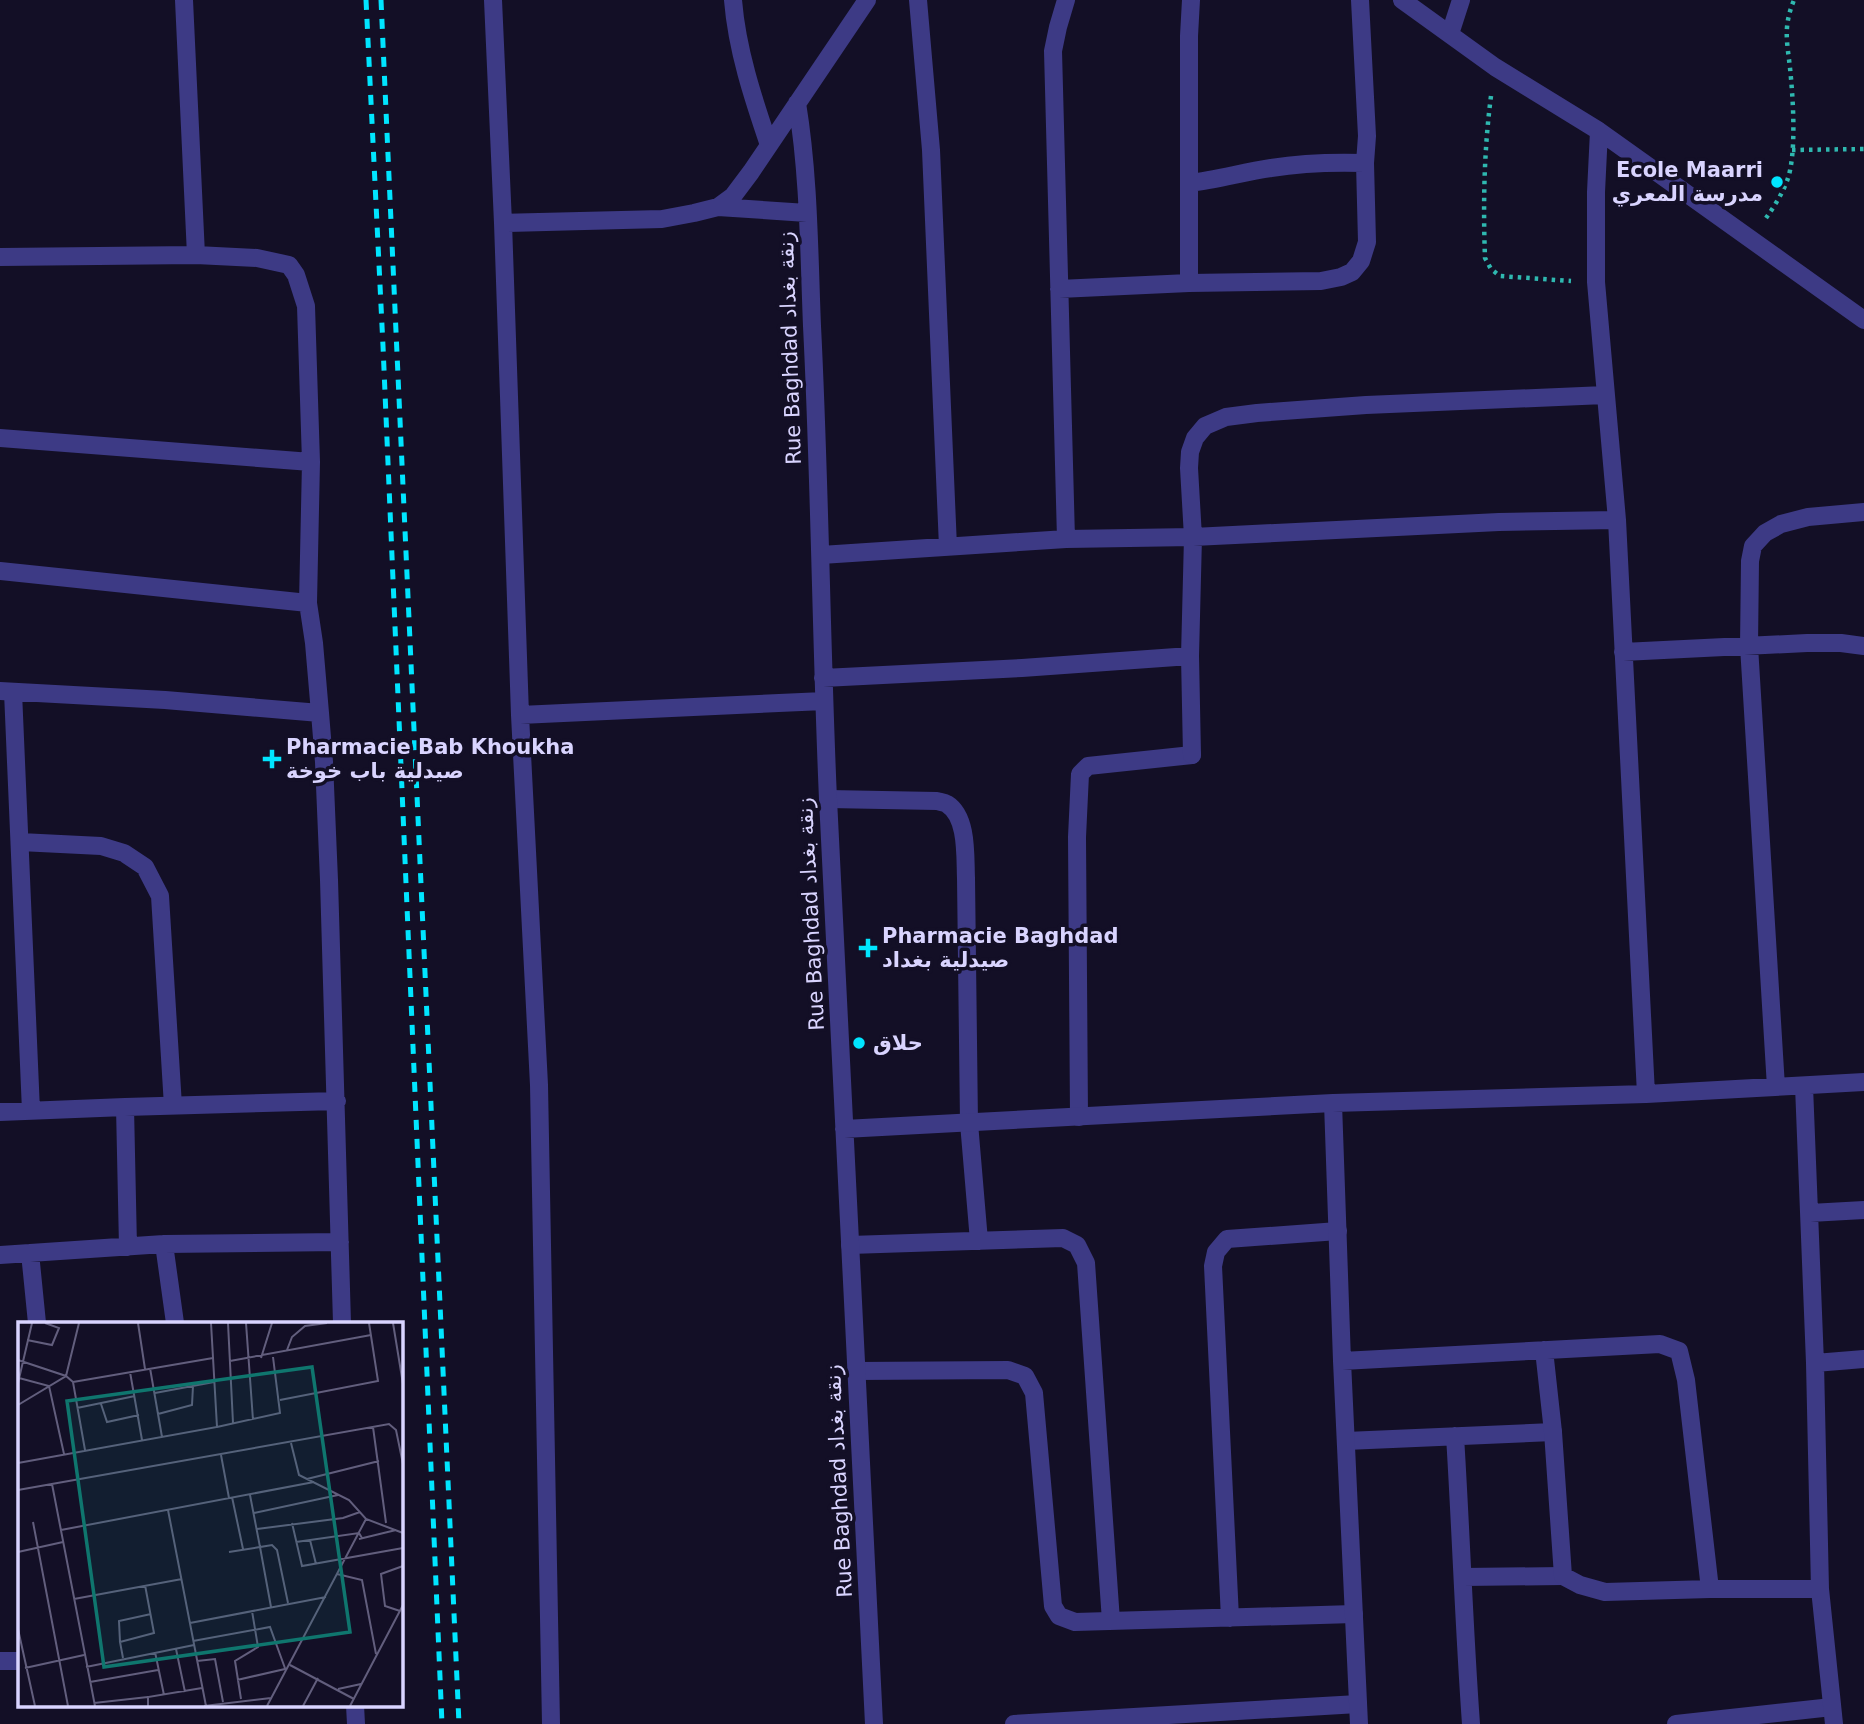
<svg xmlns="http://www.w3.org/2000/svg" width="1864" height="1724" font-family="'DejaVu Sans','Noto Sans Arabic',sans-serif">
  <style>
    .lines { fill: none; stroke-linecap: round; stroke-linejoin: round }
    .path { stroke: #2fb8b0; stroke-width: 4.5; stroke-dasharray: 3.5 5; stroke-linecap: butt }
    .service { stroke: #3d3a85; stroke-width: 18 }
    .minor { stroke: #3d3a85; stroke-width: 18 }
    .rail { stroke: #00e5ff; stroke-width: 5; stroke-dasharray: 10 9; stroke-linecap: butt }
    .poi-dot { fill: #00e5ff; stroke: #130f26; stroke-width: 2.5 }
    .labels { text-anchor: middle; stroke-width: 7; stroke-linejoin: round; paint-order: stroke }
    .poi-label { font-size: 21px; font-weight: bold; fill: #d9d4ff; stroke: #130f26; text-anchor: start }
    .street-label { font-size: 21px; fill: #d9d4ff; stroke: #130f26 }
    .inset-road { fill: none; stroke: #625e7d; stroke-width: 2 }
    .view { fill: #0f766e; fill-opacity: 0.15; stroke: #0f766e; stroke-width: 3.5 }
    .inset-edge { fill: none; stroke: #d9d4ff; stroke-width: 3.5 }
  </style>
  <rect width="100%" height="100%" fill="#130f26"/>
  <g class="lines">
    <path class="path" d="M1491,96c-7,54 -8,108 -6,162l6,11 9,7 71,5
      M1792,150l72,-1
      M1766,218c8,-11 16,-24 21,-37 10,-26 6,-84 3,-113 -3,-27 -7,-41 4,-68"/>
    <path class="service" d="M828,799l109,2c3,1 7,1 10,3 21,13 18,53 19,74l3,245 10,118
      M1079,1117l-2,-280 3,-63 8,-8 104,-11
      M850,1245l213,-7 14,7 9,18 25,358
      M856,1371l152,-1 17,6 9,17 19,213 6,10 16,6 279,-8
      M1455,1436c6,96 9,192 16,288
      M1346,1441l207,-9
      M1463,1577l100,-1
      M1230,1618l-17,-352 3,-14 11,-13 111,-8
      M1014,1724l344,-20
      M1676,1724l156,-17"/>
    <path class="minor" d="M184,0l12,255
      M493,0l10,223 17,492 19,370 12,639
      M733,0c4,50 20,98 36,145
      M918,0l13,150 17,397
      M1402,0l93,67 104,64 265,189
      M1450,34l11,-34
      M797,103c12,73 12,149 15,223 8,157 9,315 16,473l46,925
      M1599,131l-3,61v90l21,238 29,574
      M1189,183c28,-3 54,-11 82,-15 31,-5 62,-6 94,-5
      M718,207l89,6
      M503,223l159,-4 32,-6 24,-6 15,-11 18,-24 116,-172
      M0,257l196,-2 61,3 32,7 7,10 10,31 5,156 -3,141 6,40 6,70
      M1189,283v-247l2,-36
      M1059,289l130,-6 132,-2 20,-4 11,-5 9,-11 6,-19 -2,-79 2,-27 -7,-136
      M0,438l311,24
      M1066,539l-13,-488 5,-24 8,-27
      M821,555l245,-16 127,-2 -4,-69 1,-16 5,-14 10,-12 21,-9 31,-4 109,-8 239,-10
      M0,571l308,32
      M1623,652l184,-9h34l23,3
      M823,678l199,-10 168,-12
      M0,691l165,9 155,13 4,49 5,118 13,443
      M13,692l18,419
      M520,715l304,-14
      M1192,755l-2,-99 3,-119 306,-15 118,-2
      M20,842l81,4 23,7 21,14 15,29 13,210
      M1804,1086l11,277 5,226 14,135
      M1776,1087l-27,-441 1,-85 3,-15 12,-13 16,-9 27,-7 56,-5
      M1333,1103l9,258 17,363
      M125,1107l3,140
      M0,1112l125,-5 212,-6
      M844,1129l489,-26 313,-9 218,-12
      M1810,1213l54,-3
      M164,1244l11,79
      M30,1253l7,70
      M0,1255l164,-11 176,-2
      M1544,1350l9,82 10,144 17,9 25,7 105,-3
      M1342,1361l318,-17 19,7 7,29 24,209h110
      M1815,1363l49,-4
      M0,1661h19
      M355,1705l1,19"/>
    <path class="rail" d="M366,0l17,346 59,1378
      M381,0l78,1724"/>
  </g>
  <g class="poi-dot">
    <circle cx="1777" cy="182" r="7"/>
    <path d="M268.5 748.5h7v7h7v7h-7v7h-7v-7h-7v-7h7z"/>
    <path d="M864.5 937.5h7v7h7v7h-7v7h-7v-7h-7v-7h7z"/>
    <circle cx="859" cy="1043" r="7"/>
  </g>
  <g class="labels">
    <g class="poi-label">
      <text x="1763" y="177" text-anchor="end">Ecole Maarri<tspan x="1763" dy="24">مدرسة المعري</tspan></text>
      <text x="286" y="754">Pharmacie Bab Khoukha<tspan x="286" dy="24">صيدلية باب خوخة</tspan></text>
      <text x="882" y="943">Pharmacie Baghdad<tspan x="882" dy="24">صيدلية بغداد</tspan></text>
      <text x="873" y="1050">حلاق</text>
    </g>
    <g class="street-label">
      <text transform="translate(790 348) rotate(-92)" y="7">Rue Baghdad زنقة بغداد</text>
      <text transform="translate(811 914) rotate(-93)" y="7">Rue Baghdad زنقة بغداد</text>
      <text transform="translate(839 1481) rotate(-93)" y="7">Rue Baghdad زنقة بغداد</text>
    </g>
  </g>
  <g transform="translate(18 1322)">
    <rect width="385" height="385" fill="#130f26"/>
    <path class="inset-road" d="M120,1l7,46M210,1l5,100M228,1l7,97M375,1l10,61M9,18l25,5 7,-17 -14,-5M269,28l5,-13 13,-11 22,-3M243,36l11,-35M0,38l48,16 7,6 12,68M212,39l141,-26M132,46l12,69M112,50l12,68M1,56l30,8 15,68M55,60l140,-24M0,61l14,-60M137,71l59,-11M262,78l98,-19 -9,-58M83,82l6,18 32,-7M0,83l48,-29 13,-53M59,86l58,-12M140,92l34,-9 1,-19M199,105l63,-14 -7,-56M355,105l13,96M273,121l8,32 50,25 17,19 37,14M203,133l8,43M0,141l199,-36 -6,-104M289,157l72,-18M34,162l43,222M0,168l371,-66 7,6 7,34M232,173l10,52 12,-2 5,5 11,53M214,175l11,52M150,188l38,196M236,191l84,-18M15,200l35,184M274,201l10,43 101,-18M239,207l86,-11 17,-6M43,208l253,-48M341,217l37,-9M292,218l6,24M278,220l63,-9 3,5M0,230l45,-10M211,230l31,-5 11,60M319,252l25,6 14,74M56,277l108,-20M382,289l-15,-5 -4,-32 22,-8M172,301l136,-26M0,307l17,77M175,319l77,-14 16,44M102,320l-1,-21 32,-7M158,327l9,43M137,330l9,43M105,336l-3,-16 34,-9 -9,-48M179,339l18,-2 8,43M272,343l64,34M68,345l108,-22M7,346l59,-13M219,358l48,-11M72,360l68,-12M320,367l23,-5M223,377l-6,-38 23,-14 -6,-36M76,381l54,-6M130,384v-9l54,-9M186,384l67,-8M249,384l99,-187M285,384l15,-28M332,384l53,-101"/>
    <path class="view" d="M294,45l38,265 -246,35 -37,-266z"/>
    <rect width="385" height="385" class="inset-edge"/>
  </g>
</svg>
